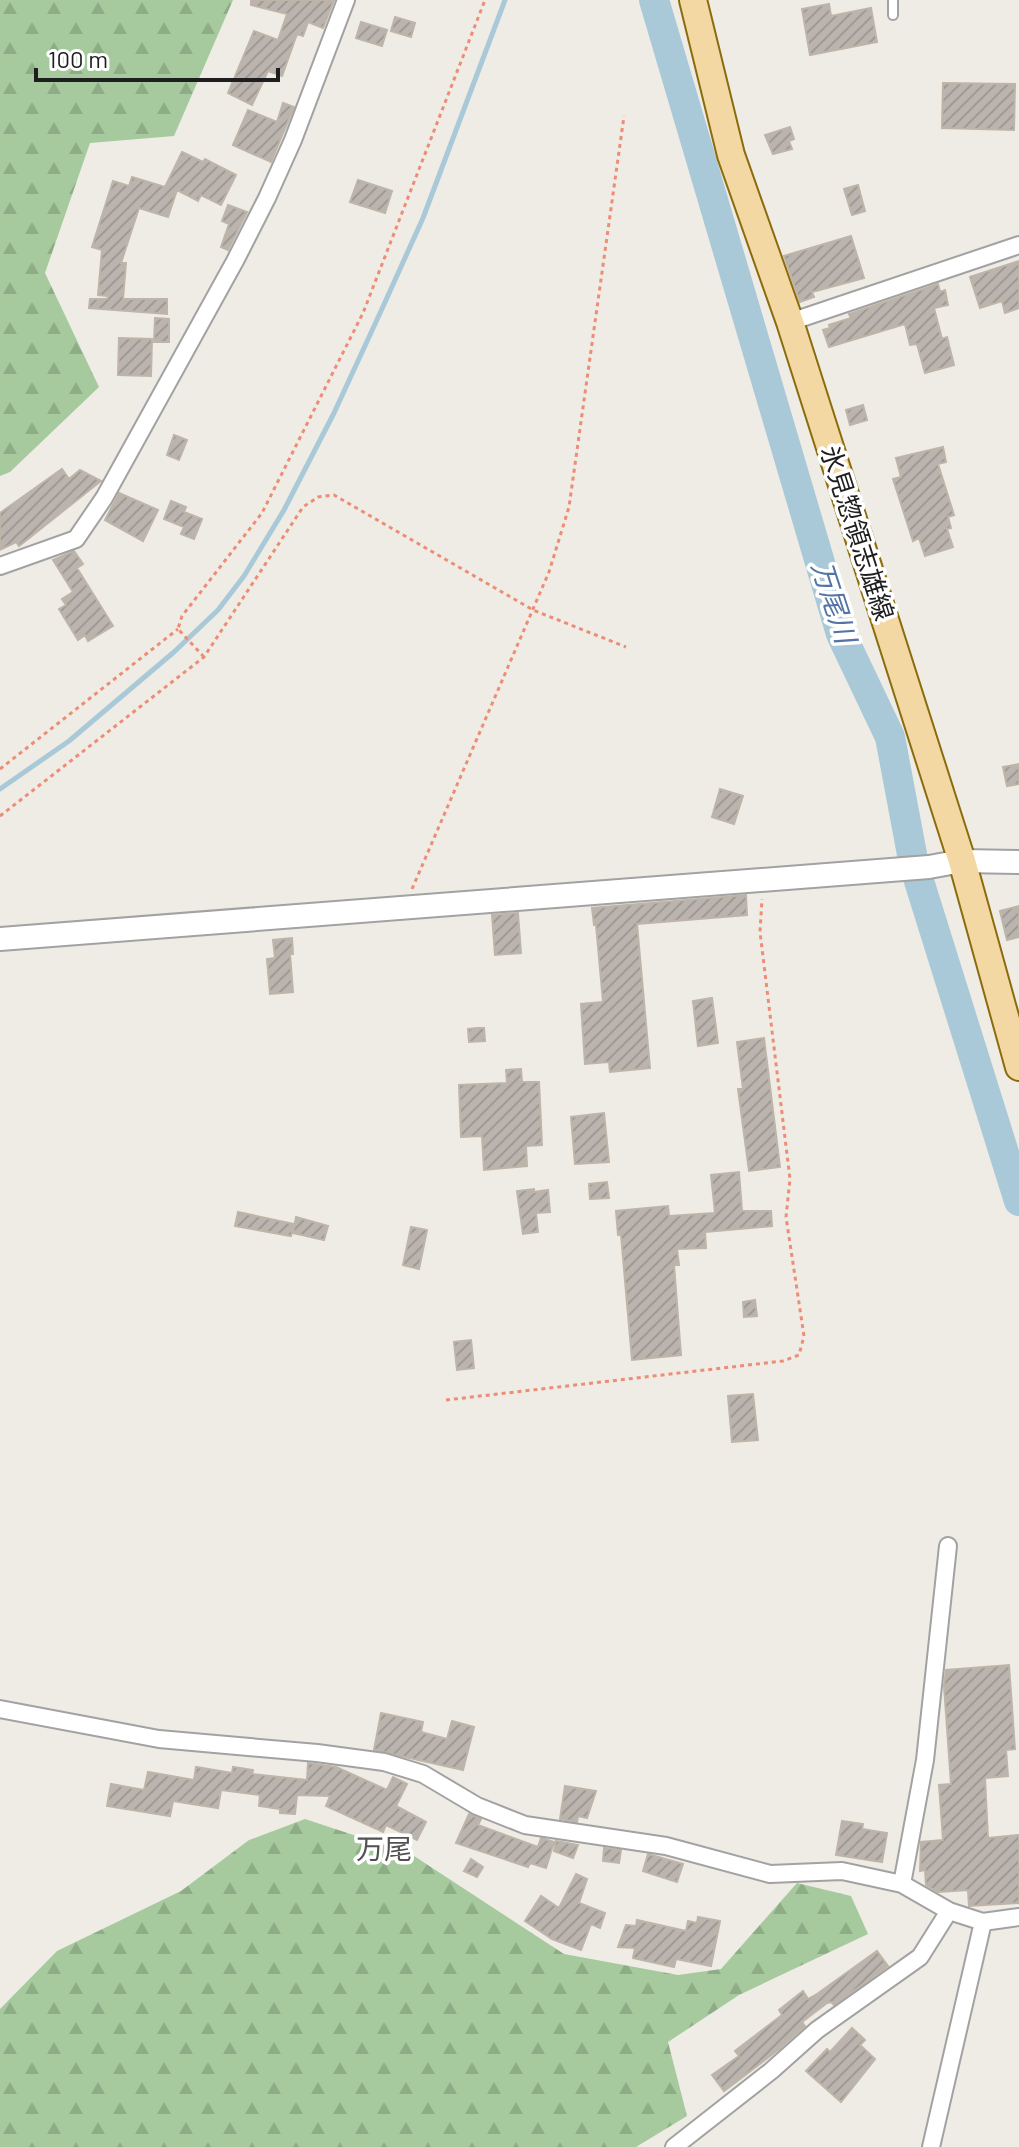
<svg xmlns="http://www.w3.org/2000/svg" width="1019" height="2147" font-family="Barlow,'Noto Sans JP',sans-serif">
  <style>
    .forest { fill: url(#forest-firs) }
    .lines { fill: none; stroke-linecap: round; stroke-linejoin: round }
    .stream { stroke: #a9c9d8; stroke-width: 5 }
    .river { stroke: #a9c9d8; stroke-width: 30 }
    .building { fill: url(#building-hatch); stroke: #beb4a8; stroke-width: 2 }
    .service-casing { stroke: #a2a2a2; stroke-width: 12 }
    .minor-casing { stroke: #a2a2a2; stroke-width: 20 }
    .tertiary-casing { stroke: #a2a2a2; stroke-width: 26 }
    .primary-casing { stroke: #8b6c0d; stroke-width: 30 }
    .path { stroke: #ed8d76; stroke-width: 3; stroke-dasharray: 4 4; stroke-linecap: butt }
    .service { stroke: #fff; stroke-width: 8 }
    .minor { stroke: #fff; stroke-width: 16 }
    .tertiary { stroke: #fff; stroke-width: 22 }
    .primary { stroke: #f4d8a4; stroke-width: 26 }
    .labels { text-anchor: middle; stroke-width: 7; stroke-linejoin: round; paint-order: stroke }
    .street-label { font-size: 26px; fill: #1e1e1e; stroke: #fff }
    .water-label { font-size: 28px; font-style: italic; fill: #5375a5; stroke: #fff }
    .neighbourhood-label { font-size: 28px; fill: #515151; stroke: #fff }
  </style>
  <defs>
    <pattern id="forest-firs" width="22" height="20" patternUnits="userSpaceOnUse" patternTransform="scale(2)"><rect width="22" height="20" fill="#a6ca9d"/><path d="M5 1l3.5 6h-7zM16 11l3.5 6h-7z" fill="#8ead87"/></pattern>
    <pattern id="building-hatch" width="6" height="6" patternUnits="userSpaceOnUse" patternTransform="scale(2)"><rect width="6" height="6" fill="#bbb4ae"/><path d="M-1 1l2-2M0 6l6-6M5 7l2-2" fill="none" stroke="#a09a95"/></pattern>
  </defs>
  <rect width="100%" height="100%" fill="#eeece5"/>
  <path class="forest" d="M0,0h233l-59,136 -84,7 -45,130 54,114 -89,85 -10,4z
    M305,1819l106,35 153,100 114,21 43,-6 76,-86 54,13 17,38 -129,61 -71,47 19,74 -51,31h-636v-138l57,-58 124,-60 68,-51z"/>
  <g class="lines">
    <path class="stream" d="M0,789l69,-48 105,-89 44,-42 26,-34 40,-66 50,-97 47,-102 42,-93 82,-218"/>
    <path class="river" d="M654,0l187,634 49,103 24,128 105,336"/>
  </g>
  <path class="building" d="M251,0h83l-11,28 -15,-6 -5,14 -6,-2 -15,42 -14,-5 -16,34 -24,-12 26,-62 24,9 9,-26 -36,-9z
    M829,4l2,12 40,-8 6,34 -67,13 -8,-46z
    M395,17l20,6 -4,14 -20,-6z
    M361,22l26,8 -5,16 -26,-8z
    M943,83l72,1 -1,46 -72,-2z
    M283,103l11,4 -23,55 -38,-17 15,-35 29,12z
    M790,127l4,12 -5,2 3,8 -19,5 -8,-19z
    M182,152l21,10 2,-3 31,16 -15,30 -20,-10 -3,6 -21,-11 -9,27 -29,-9 -18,55h5l-3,36h44v15l-78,-6 1,-9h17l1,-3 -10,-1 4,-45 -10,-3 21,-66 16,5 3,-9 33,10z
    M358,180l34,11 -7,22 -35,-11z
    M858,185l7,26 -13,4 -8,-26z
    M228,205l19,7 -19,38 -7,-3 8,-23 -7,-3z
    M851,236l13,42 -52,14 2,5 -14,5 -16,-46z
    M1019,261v47l-14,5 -3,-12 -22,7 -10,-31z
    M938,284l2,8 5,-2 3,15 -14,3 8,31 5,-2 7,28 -29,8 -8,-29 -7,1 -5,-21 -76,23 -6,-17 7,-2 -1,-3 22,-7 -2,-4z
    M155,318l14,1v23h-15z
    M119,338l33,1 -1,37 -33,-1z
    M863,405l4,15 -17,5 -4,-15z
    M174,435l13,5 -8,20 -12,-5z
    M943,447l3,15 -8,2 16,51 -6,2 3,11 -4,1 6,18 -28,9 -6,-18 -6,3 -20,-62 8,-2 -5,-19z
    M62,469l7,10 11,-9 21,11 -82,65 -3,-4 -16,8v-37z
    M119,493l39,17 -15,31 -38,-21z
    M171,501l15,6 -2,5 18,7 -8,20 -13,-5 3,-7 -20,-8z
    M74,551l9,13 -6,4 36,58 -25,15 -3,-6 -7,5 -19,-31 7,-4 -4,-6 11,-7 -20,-32z
    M1019,764v20l-12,2 -4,-19z
    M720,789l23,7 -9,28 -22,-7z
    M746,895l1,20 -110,9 13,144 -40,4 -1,-10 -24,2 -4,-60 22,-2 -7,-77h-2l-2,-17z
    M1019,906v31l-12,3 -7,-29z
    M518,913l3,40 -26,2 -3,-40z
    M292,938l1,16h-3l3,38 -23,2 -3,-35 8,-1 -2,-18z
    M712,998l6,45 -20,3 -5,-45z
    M478,1028h6l1,13 -16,1 -1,-13z
    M764,1038l16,129 -31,4 -11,-82h5l-6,-47z
    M521,1069l1,13h17l3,63 -16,1 1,20 -43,4 -2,-34 -21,1 -2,-52 48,-2 -1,-13z
    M604,1113l5,49 -34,2 -4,-47z
    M739,1172l3,39h29l1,15 -67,6 1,16 -29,1 2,16h-5l7,90 -49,5 -11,-125h-3l-2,-24 52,-5 1,10 46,-3 -4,-38z
    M607,1182l2,16 -19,1 -1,-15z
    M534,1189v3l14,-2 2,22 -14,1 2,19 -15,2 -6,-43z
    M238,1212l56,12 -3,12 -56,-10z
    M296,1217l32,9 -4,14 -31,-7z
    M411,1227l16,3 -8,39 -16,-4z
    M755,1300l2,16 -13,1 -1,-15z
    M471,1340l3,28 -17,2 -3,-28z
    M753,1394l5,46 -26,2 -4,-46z
    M1009,1665l6,84 -9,1 2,26 -23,2 3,60 31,-3v68l-50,3 -1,-16 -30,2 -12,-7 -1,-15 -5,1 1,-29 22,-2 -4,-55 12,-1 -7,-98 2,-16z
    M381,1713l42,9 -2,10 26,7 5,-18 22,6 -11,43 -89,-20z
    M308,1763l28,4 51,23 6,-13 14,7 -11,22 30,16 -9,18 -31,-15 -3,7 -57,-26 4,-10 -33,-1 -2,19 -15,-1v-4l-21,-3 1,-11 -39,-5 -3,18 -45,-7 -3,15 -63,-10 4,-22 33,6 4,-18 46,8 2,-13 36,6 1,-6 20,3 -1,4 55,6z
    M565,1786l31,5 -9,27 -9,-2 -1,6 -17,-3z
    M469,1814l12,5 -3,6 60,22 3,-9 13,4 -8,26 -16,-5 -2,4 -72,-24z
    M842,1821l21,3 -1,5 25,4 -5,29 -46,-7z
    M556,1841l22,4 -5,13 -19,-7z
    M604,1848l17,2 -2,13 -16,-2z
    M648,1854l35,10 -6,18 -34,-11z
    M471,1859l12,8 -6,10 -13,-6z
    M576,1874l11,5 -8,24 26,10 -5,15 -9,-4 -10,26 -29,-11 -27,-18 16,-25 18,12z
    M698,1917l22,4 -9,45 -35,-7 -2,8 -41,-9 2,-10 -17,-1 8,-22 10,1 1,-6 49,11 2,-10 9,2z
    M877,1951l11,15 -54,39 -3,-3 -4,1 -25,19 3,4 -27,24 -54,41 -12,-16 27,-19 -4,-5 47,-36 -3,-5 24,-19 5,8 9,-5z
    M852,2028l13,12 -5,5 15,14 -34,43 -35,-31 21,-22 3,3z"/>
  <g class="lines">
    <g class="service-casing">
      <path id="service" d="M893,15v-15"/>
    </g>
    <g class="minor-casing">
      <path id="minor" d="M790,322l229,-77
        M0,566l76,-27 28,-41 131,-237 32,-63 26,-58 53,-140
        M0,1709l159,30 158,14 67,9 39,12 54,32 48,19 141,21 104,28 72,-3 60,13 47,27 34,11 36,-5
        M902,1884l23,-124 23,-214
        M674,2147l97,-76 46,-41 103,-73 29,-46
        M931,2147l52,-225"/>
    </g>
    <g class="tertiary-casing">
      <path id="tertiary" d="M0,939l929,-72 33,-6 57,1"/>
    </g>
    <g class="primary-casing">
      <path id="primary" d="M693,0l38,155 59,167 172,539 57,206"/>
    </g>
    <path class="path" d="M204,657l-26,-28 4,-13 80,-103 101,-200 122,-313
      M0,769l178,-140
      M0,816l204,-159 99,-150 15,-10 16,-2 199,115 93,37
      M412,889l137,-317 20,-65 55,-391
      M446,1400l337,-39 16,-6 5,-19 -18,-119 4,-38 -30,-247 2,-33"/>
    <use href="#service" class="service"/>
    <use href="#minor" class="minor"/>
    <use href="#tertiary" class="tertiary"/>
    <use href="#primary" class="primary"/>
  </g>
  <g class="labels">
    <g class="street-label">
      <text transform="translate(857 533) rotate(72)" y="9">氷見惣領志雄線</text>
    </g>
    <g class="water-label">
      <text transform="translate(834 602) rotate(72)" y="10">万尾川</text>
    </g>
    <g class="neighbourhood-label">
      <text x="384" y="1859">万尾</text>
    </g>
  </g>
  <path d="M36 68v12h242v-12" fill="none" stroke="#1e1e1e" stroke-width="4"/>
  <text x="48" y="68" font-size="24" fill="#1e1e1e" stroke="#ffffff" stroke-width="6" paint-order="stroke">100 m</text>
</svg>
